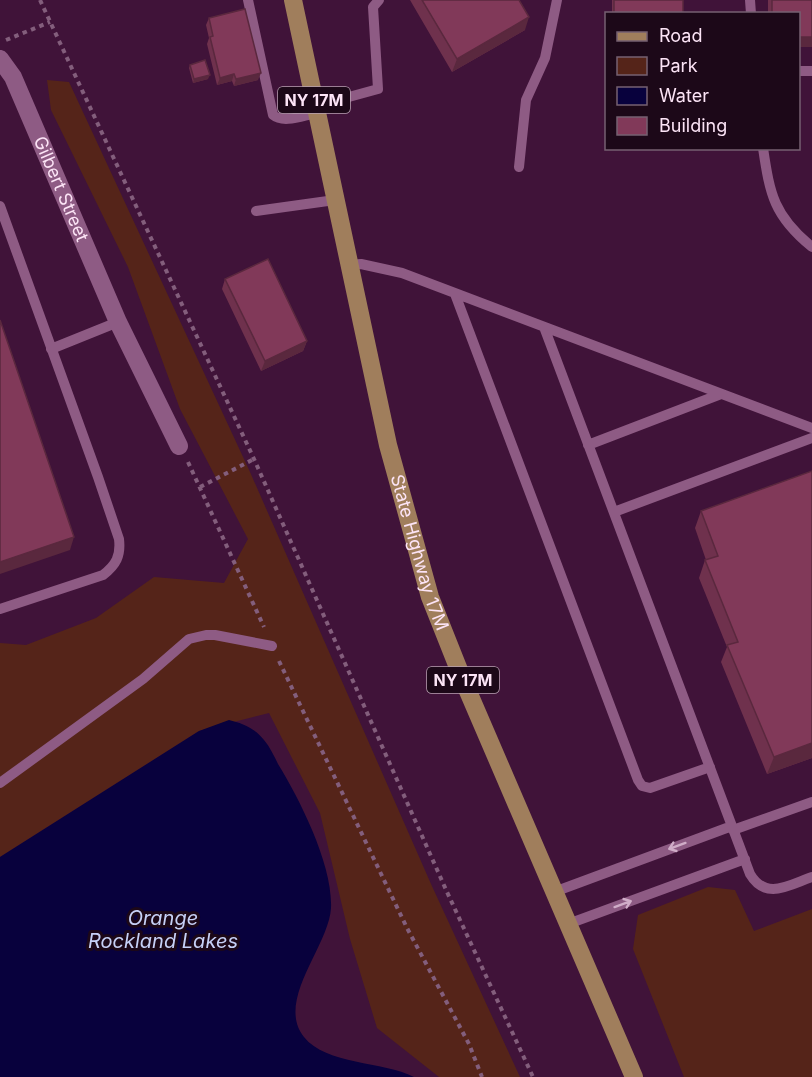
<svg xmlns="http://www.w3.org/2000/svg" width="812" height="1077" font-family="Inter,sans-serif">
  <style>
    .green { fill: #552419 }
    .water { fill: #08013d }
    .lines { fill: none; stroke-linecap: round; stroke-linejoin: round }
    .path { stroke: #835e7c; stroke-width: 4; stroke-dasharray: 4.5 4.5; stroke-linecap: butt }
    .service { stroke: #8e5b84; stroke-width: 10 }
    .minor { stroke: #8e5b84; stroke-width: 18 }
    .primary { stroke: #a07e5c; stroke-width: 18 }
    .wall { fill: #6f314d }
    .shaded-wall { fill: #5a283e }
    .building { fill: #813959; stroke: #5a283e; stroke-width: 1.5 }
    .oneway { stroke: #d0adc8 }
    .labels { text-anchor: middle; stroke-width: 6; stroke-linejoin: round; paint-order: stroke }
    .shield { fill: #1c0818; stroke: #b9a2b3; stroke-width: 1.5 }
    .shield-label { font-size: 16px; font-weight: bold; fill: #fce4f6 }
    .street-label { font-size: 18px; fill: #fce4f6; stroke: #1c0818 }
    .water-label { font-size: 20px; font-style: italic; fill: #c6d0f6; stroke: #1c0818 }
  </style>
  <rect width="100%" height="100%" fill="#401339"/>
  <path class="green" d="M47,80l22,2 181,390 181,412 89,193h-81l-62,-49 -27,-89 -30,-126 -51,-100 -70,18 -199,126v-214l26,2 70,-27 58,-41 70,6 24,-44 -68,-130 -52,-142 -77,-157z
    M708,887l27,3 19,41 58,-22v168h-128l-51,-128 5,-34z"/>
  <path class="water" d="M229,720c13,3 27,9 35,20 6,7 10,16 14,24 22,36 55,101 53,144 -2,38 -56,93 -27,129 22,28 79,24 110,40h-414v-220l199,-126z"/>
  <g class="lines">
    <path class="path" d="M40,0l214,459 193,433 86,185
      M6,40l44,-18
      M188,462l76,165
      M200,487l54,-28
      M279,661l128,267 62,116 13,33"/>
    <path class="service" d="M248,0l25,115c11,9 31,0 44,-2
      M750,0l1,14
      M798,71h14
      M316,106l62,-17 -5,-82 6,-7
      M763,148c7,47 11,68 49,99
      M519,167l7,-67 19,-42 12,-58
      M0,206l98,271 21,62c2,17 -3,26 -16,36l-103,34
      M256,211l79,-11
      M348,265l13,-1 41,9 410,155
      M455,294l183,486 4,6 8,2 60,-21
      M544,327l206,547c16,27 39,11 62,3
      M51,349l67,-27
      M588,445l133,-51
      M614,512l198,-74
      M0,783l143,-104 46,-40 17,-4h9l57,11
      M733,830l79,-28
      M554,892l178,-66
      M568,924l177,-65"/>
    <path class="minor" id="s1" d="M0,59l13,18 105,245 61,124"/>
    <path class="primary" id="s2" d="M293,0l95,445 42,152 31,78 173,402"/>
  </g>
  <path class="wall" d="M410,0h109l6,30 -73,42z
    M612,0h71v14h-71z
    M768,0h44v47h-14v-33h-30z
    M209,18l49,62 -24,6 -2,-5 -15,4 -10,-41 2,-6 -3,-13z
    M190,65l18,14 -15,4 -4,-15z
    M225,279l82,62 -4,10 -42,20 -39,-82z
    M701,511l111,247 -45,16 -46,-112 6,-15 -28,-69 6,-18h1l-11,-32z"/>
  <path class="shaded-wall" d="M529,17l-4,13 -73,42 5,-13z
    M798,37h14v10h-14z
    M261,73l-3,7 -24,6 2,-7z
    M234,74l-2,7 -15,4 3,-7z
    M210,75l-2,4 -15,4 1,-4z
    M307,341l-4,10 -42,20 4,-10z
    M74,537l-4,13 -70,24v-12z
    M812,743v15l-45,16 7,-17z"/>
  <path class="building" d="M422,0h97l10,17 -72,42z
    M614,0h69v14h-69z
    M772,0h40v37h-14v-23h-26z
    M245,9l16,64 -25,6 -2,-5 -14,4 -10,-41 3,-1 -4,-18z
    M205,60l5,15 -16,4 -4,-14z
    M268,259l39,82 -42,20 -40,-82z
    M0,320l74,217 -74,25z
    M812,471v272l-38,14 -47,-112 11,-3 -33,-82 13,-4 -17,-45z"/>
  <defs><path id="oneway-shaft" d="M-6 0H5M1.5-3L5.5 0L1.5 3" fill="none" stroke-width="1.6" stroke-linecap="round" stroke-linejoin="round" transform="scale(1.5)"/></defs>
  <g class="oneway">
    <use href="#oneway-shaft" transform="translate(677 846) rotate(160)"/>
    <use href="#oneway-shaft" transform="translate(623 904) rotate(-20)"/>
  </g>
  <g class="labels">
    <g class="shield">
      <rect x="278" y="87" width="72" height="26" rx="4.5"/>
      <rect x="427" y="667" width="72" height="26" rx="4.5"/>
    </g>
    <g class="shield-label">
      <text x="314" y="106">NY 17M</text>
      <text x="463" y="686">NY 17M</text>
    </g>
    <g class="street-label">
      <text dy="6" stroke="none"><textPath href="#s1" startOffset="144">Gilbert Street</textPath></text>
      <text dy="6" stroke="none"><textPath href="#s2" startOffset="567">State Highway 17M</textPath></text>
    </g>
    <g class="water-label">
      <text x="163" y="925">Orange<tspan x="163" dy="23">Rockland Lakes</tspan></text>
    </g>
  </g>
  <rect x="605" y="12" width="195" height="138" fill="#1c0818" stroke="#766071" stroke-width="1.5"/>
  <rect x="617" y="32" width="30" height="9" fill="#a07e5c" stroke="#766071" stroke-width="1.5"/>
  <text x="659" y="42" font-size="18" fill="#fce4f6">Road</text>
  <rect x="617" y="57" width="30" height="18" fill="#552419" stroke="#766071" stroke-width="1.5"/>
  <text x="659" y="72" font-size="18" fill="#fce4f6">Park</text>
  <rect x="617" y="87" width="30" height="18" fill="#08013d" stroke="#766071" stroke-width="1.5"/>
  <text x="659" y="102" font-size="18" fill="#fce4f6">Water</text>
  <rect x="617" y="117" width="30" height="18" fill="#813959" stroke="#766071" stroke-width="1.5"/>
  <text x="659" y="132" font-size="18" fill="#fce4f6">Building</text>
</svg>
